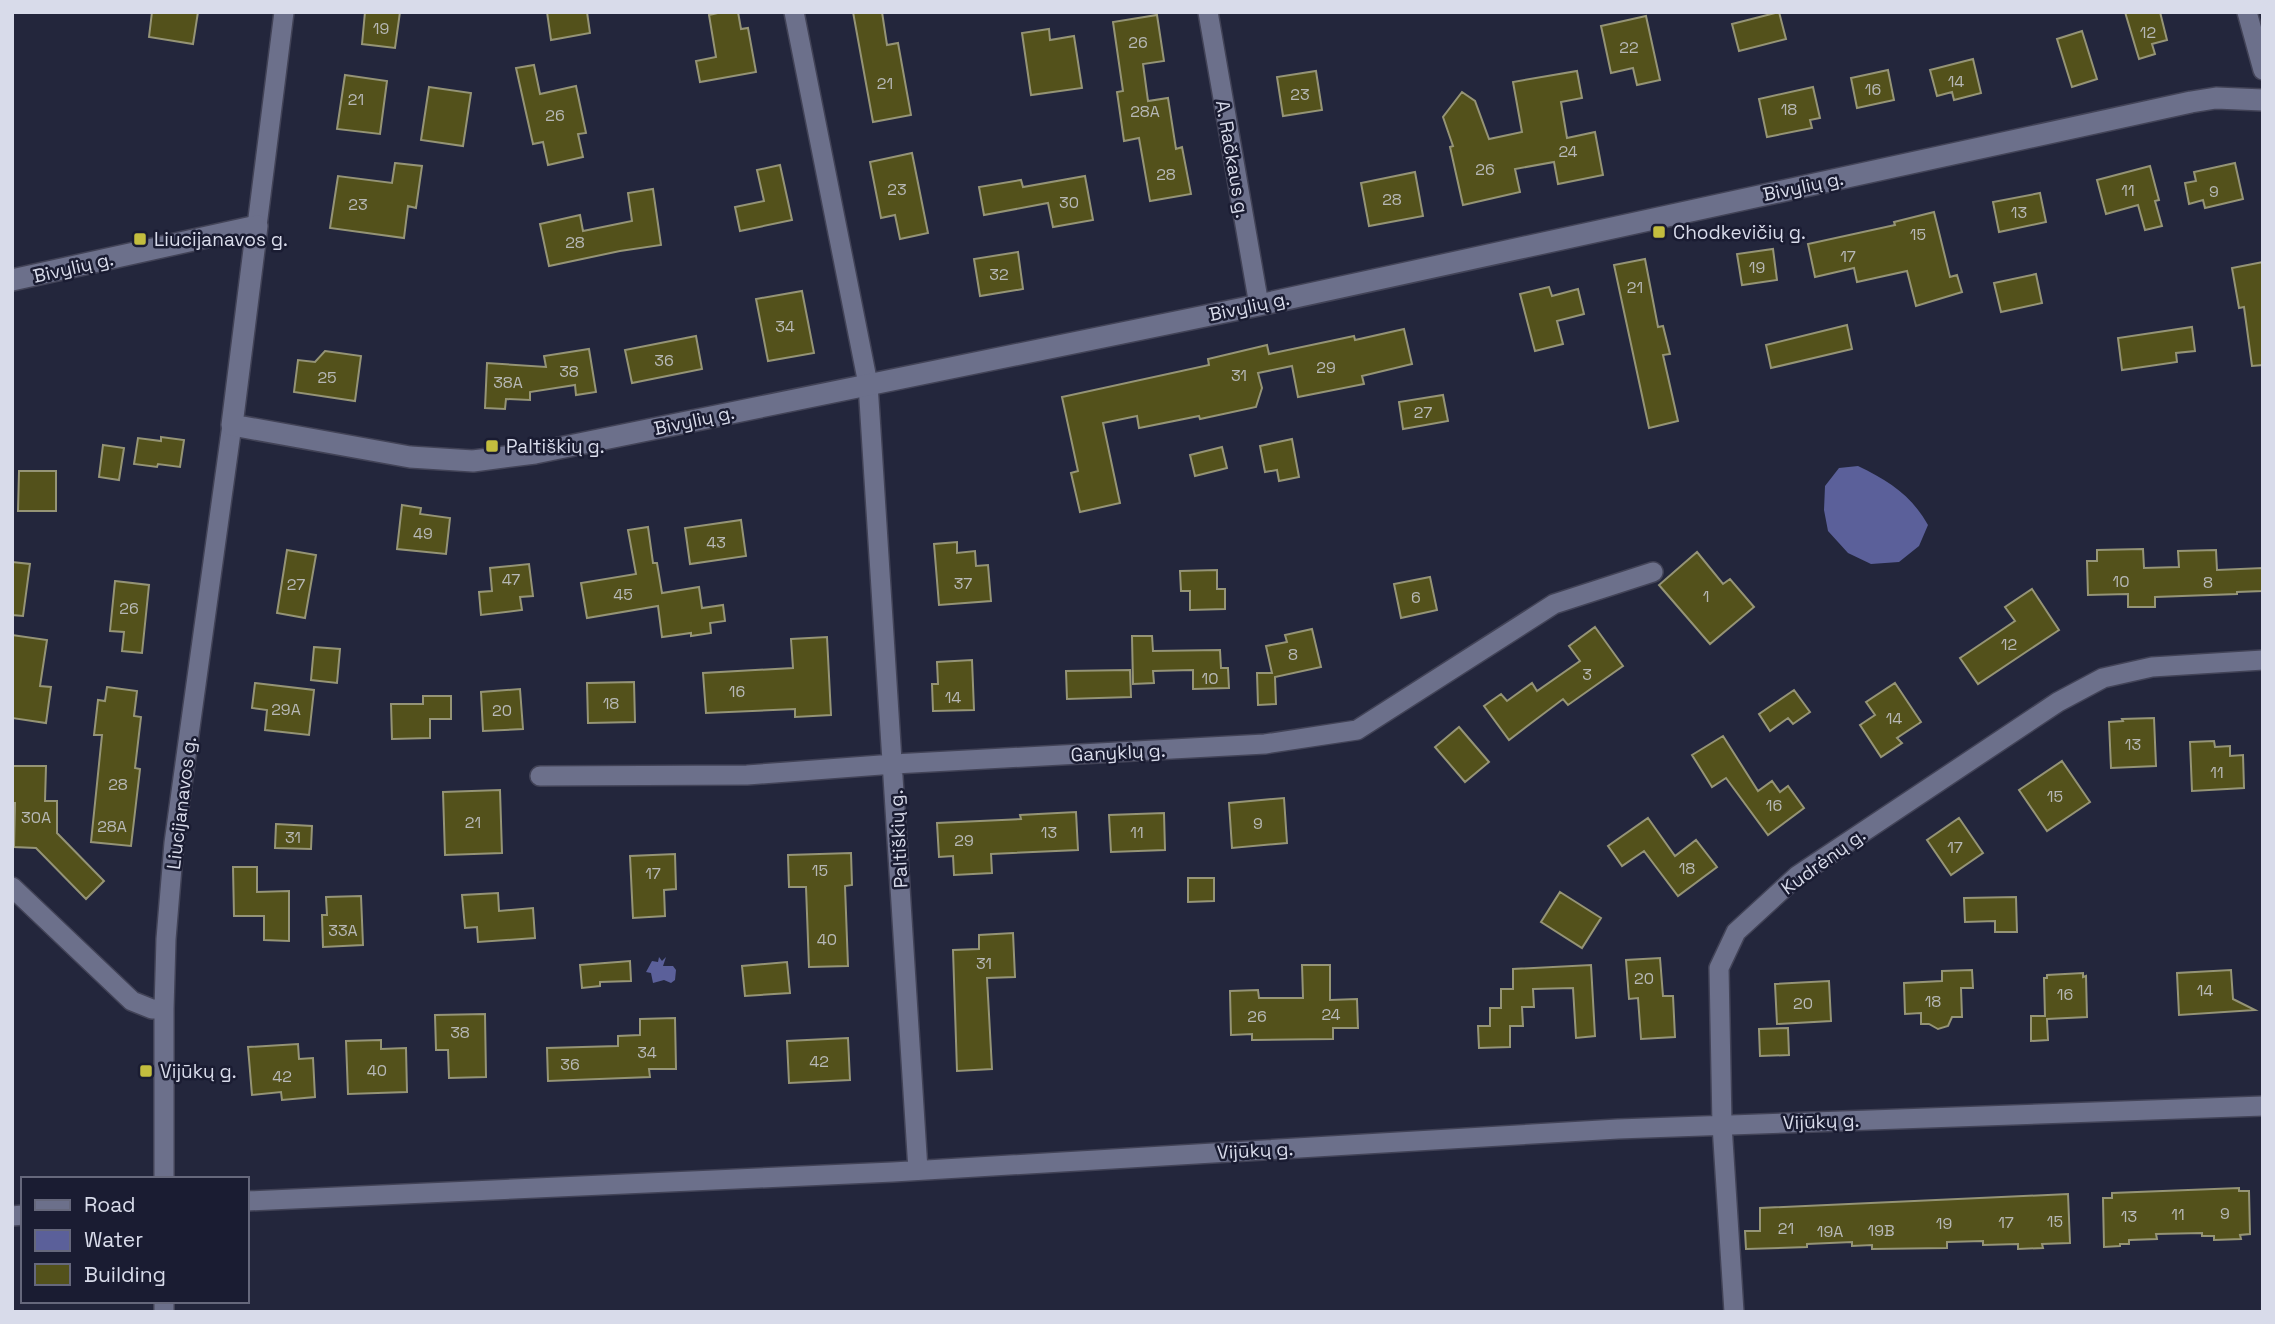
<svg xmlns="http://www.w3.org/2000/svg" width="2275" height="1324" font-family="'Space Grotesk',sans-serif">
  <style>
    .water { fill: #5b609a }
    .building { fill: #53511b; stroke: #959476; stroke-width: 2 }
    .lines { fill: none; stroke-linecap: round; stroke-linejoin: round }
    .street-casing { stroke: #424357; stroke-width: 22 }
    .secondary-casing { stroke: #424357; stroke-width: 24 }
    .street { stroke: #6c708b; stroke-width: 19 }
    .secondary { stroke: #6c708b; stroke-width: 21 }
    .poi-dot { fill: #c3bd3e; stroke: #1a1c32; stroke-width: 2.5 }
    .labels { text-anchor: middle; stroke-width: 5; stroke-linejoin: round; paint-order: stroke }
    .number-label { font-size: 16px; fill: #b7b8b6 }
    .street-label { font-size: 19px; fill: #d8dbea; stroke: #1a1c32 }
    .poi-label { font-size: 19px; fill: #d8dbea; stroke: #1a1c32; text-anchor: start }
  </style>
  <rect width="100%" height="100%" fill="#23263c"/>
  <path class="water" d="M1858,466c31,15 53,29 70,59l-9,21 -20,16 -28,2 -23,-11 -20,-22 -4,-21 1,-24 14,-18z
    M659,957l3,4 4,-4 -3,9h10l3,4 -1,10 -4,3 -7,-3 -11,3 -2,-10 -5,-1 6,-11 6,1z"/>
  <path class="building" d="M152,12h46l-5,32 -44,-7z
    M365,12h35l-5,36 -33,-4z
    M547,12h40l3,21 -39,7z
    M722,12h16l3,17 7,-1 8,44 -56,10 -4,-21 20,-4 -7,-42z
    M853,12h29l5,33 11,-2 13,72 -38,7z
    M1779,12l7,27 -47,12 -7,-27z
    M2125,12h35l7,28 -15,4 3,10 -16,5z
    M1157,15l7,46 -21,3 5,37 20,-3 8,51 6,-2 9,47 -41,7 -11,-63 -15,3 -7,-49 6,-1 -10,-69z
    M1646,16l14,64 -23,5 -4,-17 -22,5 -10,-47z
    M1049,29l1,11 24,-4 8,52 -51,7 -9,-62z
    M2082,31l15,48 -25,8 -15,-48z
    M1973,59l8,34 -27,7 -2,-8 -15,4 -7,-26z
    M534,65l6,29 36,-8 10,47 -8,1 5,23 -35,8 -5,-23 -10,2 -17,-76z
    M1888,70l6,30 -37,8 -6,-30z
    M1316,71l6,39 -39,6 -6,-39z
    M1577,71l5,27 -21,4 6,36 28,-6 8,43 -45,9 -4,-22 -39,7 5,23 -57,13 -13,-58 3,-1 -10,-29 19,-25 13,9 14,38 33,-7 -9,-50z
    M345,75l42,6 -7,53 -43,-5z
    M429,87l42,6 -8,53 -42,-6z
    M1813,87l7,31 -10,2 2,8 -45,9 -8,-38z
    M912,153l16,80 -28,6 -5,-24 -14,3 -11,-56z
    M395,163l27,3 -6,42 -8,-2 -4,32 -74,-10 8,-52 54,7z
    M2235,163l8,36 -38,9 -2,-8 -14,4 -4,-21 11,-2 -2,-9z
    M780,165l12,55 -52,11 -5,-24 29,-6 -7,-31z
    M2150,166l9,34 -4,1 7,25 -17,4 -7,-25 -32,9 -9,-34z
    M1415,172l8,44 -54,10 -8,-43z
    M1085,176l8,44 -40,7 -5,-24 -64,12 -5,-28 42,-7 2,7z
    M653,189l8,56 -41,6 -71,15 -9,-42 40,-9 3,16 49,-10 -4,-28z
    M2040,193l6,29 -47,10 -6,-30z
    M1934,212l16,65 7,-2 5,17 -46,14 -9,-35 -50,11 -3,-14 -39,9 -7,-33 87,-19 -1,-3z
    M1773,249l4,31 -35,5 -5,-31z
    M1018,252l5,37 -43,7 -6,-37z
    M1645,259l13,68 5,-1 7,28 -7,1 15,66 -29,7 -35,-163z
    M2263,262v103l-11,1 -8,-59 -5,1 -7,-40z
    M2036,274l6,29 -41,9 -7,-29z
    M1549,287l3,9 26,-7 6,25 -27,7 6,23 -28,7 -15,-57z
    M802,291l12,62 -46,8 -12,-62z
    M1847,325l5,24 -81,19 -5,-23z
    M2192,327l3,24 -19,2 1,9 -55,8 -4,-32z
    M1404,329l8,35 -50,12 2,8 -66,13 -6,-31 -34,7 4,15 -6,19 -56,12 -1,-3 -60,12 -2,-12 -34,7 17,80 -40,9 -9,-39 7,-2 -16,-74 147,-32 -1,-6 59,-14 2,9 85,-18 1,4z
    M696,336l6,33 -70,14 -7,-33z
    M589,349l7,43 -20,3 -1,-10 -45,7v8l-24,-1 -1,10 -20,-1 2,-45 59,4 -2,-11z
    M325,351l36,5 -6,45 -61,-9 4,-32 17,2z
    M1443,395l5,26 -45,8 -4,-27z
    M161,437l23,3 -4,27 -22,-3 -1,3 -23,-3 4,-26 23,3z
    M1292,439l7,38 -20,4 -2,-11 -12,2 -5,-26z
    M103,445l21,3 -5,32 -20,-3z
    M1222,447l5,21 -32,8 -5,-21z
    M19,471h37v40h-38z
    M402,505l19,3 -1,6 30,4 -4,36 -49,-5z
    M741,520l5,36 -56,8 -5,-36z
    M648,527l5,36h4l5,30 37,-6 3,21 21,-3 2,16 -15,2 1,10 -20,3v-3l-29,4 -4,-31 -71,12 -6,-35 55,-9 -8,-44z
    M957,542v11l18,-2 1,15 12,-1 3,36 -52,4 -5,-61z
    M2143,549l1,19 35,-1 -1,-16 38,-1 1,20 46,-2v23l-26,1v2l-82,3v10h-27v-13l-40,1 -1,-34h10v-11z
    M287,550l29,5 -11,63 -28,-5z
    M1697,552l26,32 7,-5 24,28 -44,37 -51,-59z
    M12,562l18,2 -7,52 -11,-1z
    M529,564l4,32 -13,1 2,13 -41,5 -2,-23 13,-1 -2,-23z
    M1217,570v19h8v20l-35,1v-19h-9l-1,-20z
    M1430,577l7,33 -36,8 -7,-34z
    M115,581l34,4 -7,68 -20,-2 2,-19 -14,-1z
    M2032,589l27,41 -81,54 -18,-26 55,-37 -10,-14z
    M1595,627l28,39 -55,39 -5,-6 -54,41 -25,-34 17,-12 6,7 25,-18 5,8 43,-30 -11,-15z
    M1312,629l9,38 -46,10 1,27 -18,1 -1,-32h15l-6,-27 21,-4 -2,-7z
    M12,635l35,5 -7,46 11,1 -5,36 -34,-5z
    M1132,636h20l1,15 67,-1 1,18h7l1,20 -36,1v-19l-40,1 1,12 -21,1z
    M827,637l4,78 -36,2v-8l-89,4 -3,-40 90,-5 -2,-29z
    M314,647l26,2 -3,34 -26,-3z
    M972,660l2,50 -41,1 -1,-27h6l-1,-22z
    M1130,670l1,27 -64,2 -1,-28z
    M634,682l1,40 -47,1 -1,-40z
    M255,683l59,7 -5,45 -44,-5 2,-20 -15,-2z
    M1895,683l26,39 -24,16 5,5 -21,14 -21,-32 15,-10 -9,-13z
    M107,687l30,4 -3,25 7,1 -6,51 5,1 -9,77 -40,-4 11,-107h-8l4,-35 7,1z
    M520,689l3,40 -40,2 -2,-39z
    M1794,690l16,22 -17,12 -5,-6 -18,13 -11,-17z
    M423,696h28v23h-21v19l-38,1 -1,-35h32z
    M2154,718l2,48 -45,2 -2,-46 14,-1 -1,-2z
    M1459,727l30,35 -24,20 -30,-35z
    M1723,736l35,55 14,-10 8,11 8,-6 16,22 -36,27 -42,-57 -14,9 -20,-32z
    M2214,741l1,6 15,-1v10l13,-1 1,33 -52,3 -2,-49z
    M2062,761l28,41 -43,29 -28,-41z
    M12,766h34l-1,35h12v32l47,48 -18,18 -50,-51 -22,-1 1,-44h-3z
    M500,790l2,63 -57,2 -2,-63z
    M1284,798l3,45 -55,5 -3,-45z
    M1076,812l2,38 -87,4 1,19 -38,2 -1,-19 -14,1 -2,-34 84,-4 -1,-4z
    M1164,813l1,37 -54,2 -2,-37z
    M1648,818l27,38 21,-16 21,27 -39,29 -34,-45 -22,15 -14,-20z
    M1959,818l24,35 -32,22 -24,-35z
    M276,824l36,2 -1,23 -36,-1z
    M851,853l1,32 -7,1 3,80 -39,1 -3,-80h-17l-1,-32z
    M675,854l1,35 -12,1 1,26 -32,2 -3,-62z
    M233,867h24v25l32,-1v50l-25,-1v-24h-30z
    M1188,878h26v23l-26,1z
    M1560,892l41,26 -19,30 -41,-26z
    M498,893l1,18 34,-3 2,30 -57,4 -1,-15 -12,1 -3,-33z
    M361,896l2,49 -40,2 -1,-32h5l-1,-18z
    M2016,897l1,35h-22v-11l-30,1 -1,-24z
    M1013,933l2,44 -28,1 5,91 -35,2 -4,-121 26,-1v-14z
    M1660,958l3,38h10l2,41 -34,2 -3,-41 -9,1 -3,-39z
    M630,961l1,20 -31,1v4l-18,2 -2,-23z
    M787,962l3,31 -45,3 -3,-30z
    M1302,965h28v35l27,-1 1,29h-25v11l-81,1v-6l-21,1 -1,-44 28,-1 1,8h44z
    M1591,965l4,71 -19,2 -3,-50 -40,1 1,18h-12l1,19h-13v21l-31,1 -1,-22h12v-18h11v-19h12v-20z
    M1972,970l1,18h-12l1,29h-10l-4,9 -10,3 -9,-5h-8v-11l-16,1 -1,-31 38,-2v-10z
    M2231,970l2,29 22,11 -76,5 -2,-42z
    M2083,973v4l3,-1 1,41 -40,2 1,21 -17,1v-25h14l-1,-38h3v-3z
    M1829,981l2,40 -54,3 -2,-40z
    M485,1014l1,63 -37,1 -1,-28h-12l-1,-35z
    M675,1018l1,51h-27l1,8 -102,4 -1,-33 71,-2v-10l22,-1v-16z
    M1788,1028l1,27 -29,1 -1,-27z
    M848,1038l2,42 -61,3 -2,-42z
    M381,1040v9l25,-1 1,44 -59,2 -2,-53z
    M298,1044l1,15 14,-1 2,39 -33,3 -1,-8 -29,3 -4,-48z
    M2239,1188v3h10l1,43 -10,1 1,4 -27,1v-4h-12v-3l-46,1 1,5 -28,1v4h-9v2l-16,1 -1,-49h9v-5z
    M2068,1194l2,49 -28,1 1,4 -25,1v-5l-35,1v-4l-36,1v6l-75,1v-4l-20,1v-4l-45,2v3l-61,2 -1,-18h15v-23z"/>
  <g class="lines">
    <g class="street-casing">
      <path id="street" d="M794,12l74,372 50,786
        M1208,12l51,293
        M2247,12l16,58
        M257,226l27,-214
        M540,776l207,-1 147,-11 371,-20 92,-14 197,-126 99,-32
        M12,887l120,114 20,8h12
        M164,1179v-170l2,-70 8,-96 58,-418
        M247,1201l646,-29 725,-43 645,-23
        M12,1216l11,-1
        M164,1312v-11
        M1734,1312l-12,-187 -3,-157 17,-36 61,-56 261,-174 45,-24 49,-11 111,-7"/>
    </g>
    <g class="secondary-casing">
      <path id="secondary" d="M12,280l245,-54 -25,199 178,32 63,4 62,-8 724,-148 932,-203 25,-4 47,2"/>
    </g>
    <use href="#street" class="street"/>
    <use href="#secondary" class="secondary"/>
  </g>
  <g class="poi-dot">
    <rect x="1652" y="225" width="14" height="14" rx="3.5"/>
    <rect x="133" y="232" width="14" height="14" rx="3.5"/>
    <rect x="485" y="439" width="14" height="14" rx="3.5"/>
    <rect x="139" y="1064" width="14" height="14" rx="3.5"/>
  </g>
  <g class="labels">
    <g class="number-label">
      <text x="381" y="34">19</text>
      <text x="2148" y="38">12</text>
      <text x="1138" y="48">26</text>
      <text x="1629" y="53">22</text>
      <text x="1956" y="87">14</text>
      <text x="885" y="89">21</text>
      <text x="1873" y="95">16</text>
      <text x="1300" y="100">23</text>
      <text x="356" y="105">21</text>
      <text x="1789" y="115">18</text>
      <text x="1145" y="117">28A</text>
      <text x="555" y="121">26</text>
      <text x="1568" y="157">24</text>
      <text x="1485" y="175">26</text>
      <text x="1166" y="180">28</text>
      <text x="897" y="195">23</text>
      <text x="2128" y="196">11</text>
      <text x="2214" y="197">9</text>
      <text x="1392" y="205">28</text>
      <text x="1069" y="208">30</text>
      <text x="358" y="210">23</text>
      <text x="2019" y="218">13</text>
      <text x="1918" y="240">15</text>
      <text x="575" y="248">28</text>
      <text x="1848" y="262">17</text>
      <text x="1757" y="273">19</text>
      <text x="999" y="280">32</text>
      <text x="1635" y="293">21</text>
      <text x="785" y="332">34</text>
      <text x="664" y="366">36</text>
      <text x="1326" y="373">29</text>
      <text x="569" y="377">38</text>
      <text x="1239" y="381">31</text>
      <text x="327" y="383">25</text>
      <text x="508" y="388">38A</text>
      <text x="1423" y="418">27</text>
      <text x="423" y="539">49</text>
      <text x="716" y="548">43</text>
      <text x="511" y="585">47</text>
      <text x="2121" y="587">10</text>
      <text x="2208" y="588">8</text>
      <text x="963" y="589">37</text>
      <text x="296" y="590">27</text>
      <text x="623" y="600">45</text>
      <text x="1706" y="602">1</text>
      <text x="1416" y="603">6</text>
      <text x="129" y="614">26</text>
      <text x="2009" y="650">12</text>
      <text x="1293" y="660">8</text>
      <text x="1587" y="680">3</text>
      <text x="1210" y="684">10</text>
      <text x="737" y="697">16</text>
      <text x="953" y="703">14</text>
      <text x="611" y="709">18</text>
      <text x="286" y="715">29A</text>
      <text x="502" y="716">20</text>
      <text x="1894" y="724">14</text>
      <text x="2133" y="750">13</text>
      <text x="2217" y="778">11</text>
      <text x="118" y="790">28</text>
      <text x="2055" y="802">15</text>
      <text x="1774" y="811">16</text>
      <text x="36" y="823">30A</text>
      <text x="473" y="828">21</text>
      <text x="1258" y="829">9</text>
      <text x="112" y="832">28A</text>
      <text x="1049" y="838">13</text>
      <text x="1137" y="838">11</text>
      <text x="293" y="843">31</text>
      <text x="964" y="846">29</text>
      <text x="1955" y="853">17</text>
      <text x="1687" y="874">18</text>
      <text x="820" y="876">15</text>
      <text x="653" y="879">17</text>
      <text x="343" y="936">33A</text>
      <text x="827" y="945">40</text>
      <text x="984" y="969">31</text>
      <text x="1644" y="984">20</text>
      <text x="2205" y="996">14</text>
      <text x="2065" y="1000">16</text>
      <text x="1933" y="1007">18</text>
      <text x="1803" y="1009">20</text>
      <text x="1331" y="1020">24</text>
      <text x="1257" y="1022">26</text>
      <text x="460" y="1038">38</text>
      <text x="647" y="1058">34</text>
      <text x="819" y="1067">42</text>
      <text x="570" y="1070">36</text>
      <text x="377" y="1076">40</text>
      <text x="282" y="1082">42</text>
      <text x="2225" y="1219">9</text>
      <text x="2178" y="1220">11</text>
      <text x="2129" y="1222">13</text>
      <text x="2055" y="1227">15</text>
      <text x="2006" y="1228">17</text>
      <text x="1944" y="1229">19</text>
      <text x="1786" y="1234">21</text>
      <text x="1881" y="1236">19B</text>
      <text x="1830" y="1237">19A</text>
    </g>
    <g class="street-label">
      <text transform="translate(1233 159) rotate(80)" y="7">A. Račkaus g.</text>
      <text transform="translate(1803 186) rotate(-12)" y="7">Bivylių g.</text>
      <text transform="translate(73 267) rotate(-13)" y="7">Bivylių g.</text>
      <text transform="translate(1249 306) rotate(-12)" y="7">Bivylių g.</text>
      <text transform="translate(694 420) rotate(-12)" y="7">Bivylių g.</text>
      <text transform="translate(1118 752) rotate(-3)" y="7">Ganyklų g.</text>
      <text transform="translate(181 803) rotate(-83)" y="7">Liucijanavos g.</text>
      <text transform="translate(898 839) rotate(-93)" y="7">Paltiškių g.</text>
      <text transform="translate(1823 861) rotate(-36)" y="7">Kudrėnų g.</text>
      <text transform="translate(1821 1121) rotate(-2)" y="7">Vijūkų g.</text>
      <text transform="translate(1255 1150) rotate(-3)" y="7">Vijūkų g.</text>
    </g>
    <g class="poi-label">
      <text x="1673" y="239">Chodkevičių g.</text>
      <text x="154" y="246">Liucijanavos g.</text>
      <text x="506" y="453">Paltiškių g.</text>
      <text x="160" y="1078">Vijūkų g.</text>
    </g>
  </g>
  <rect width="2275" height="1324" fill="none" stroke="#d8dbea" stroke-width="28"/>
  <rect x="21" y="1177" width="228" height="126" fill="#1a1c32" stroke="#66687c" stroke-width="2"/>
  <rect x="35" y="1200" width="35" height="10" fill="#6c708b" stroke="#66687c" stroke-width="2"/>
  <text x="84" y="1212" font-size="21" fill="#d8dbea">Road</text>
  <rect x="35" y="1230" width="35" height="21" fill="#5b609a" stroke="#66687c" stroke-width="2"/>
  <text x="84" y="1247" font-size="21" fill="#d8dbea">Water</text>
  <rect x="35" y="1264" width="35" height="21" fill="#53511b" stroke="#66687c" stroke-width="2"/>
  <text x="84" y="1282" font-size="21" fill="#d8dbea">Building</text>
</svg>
